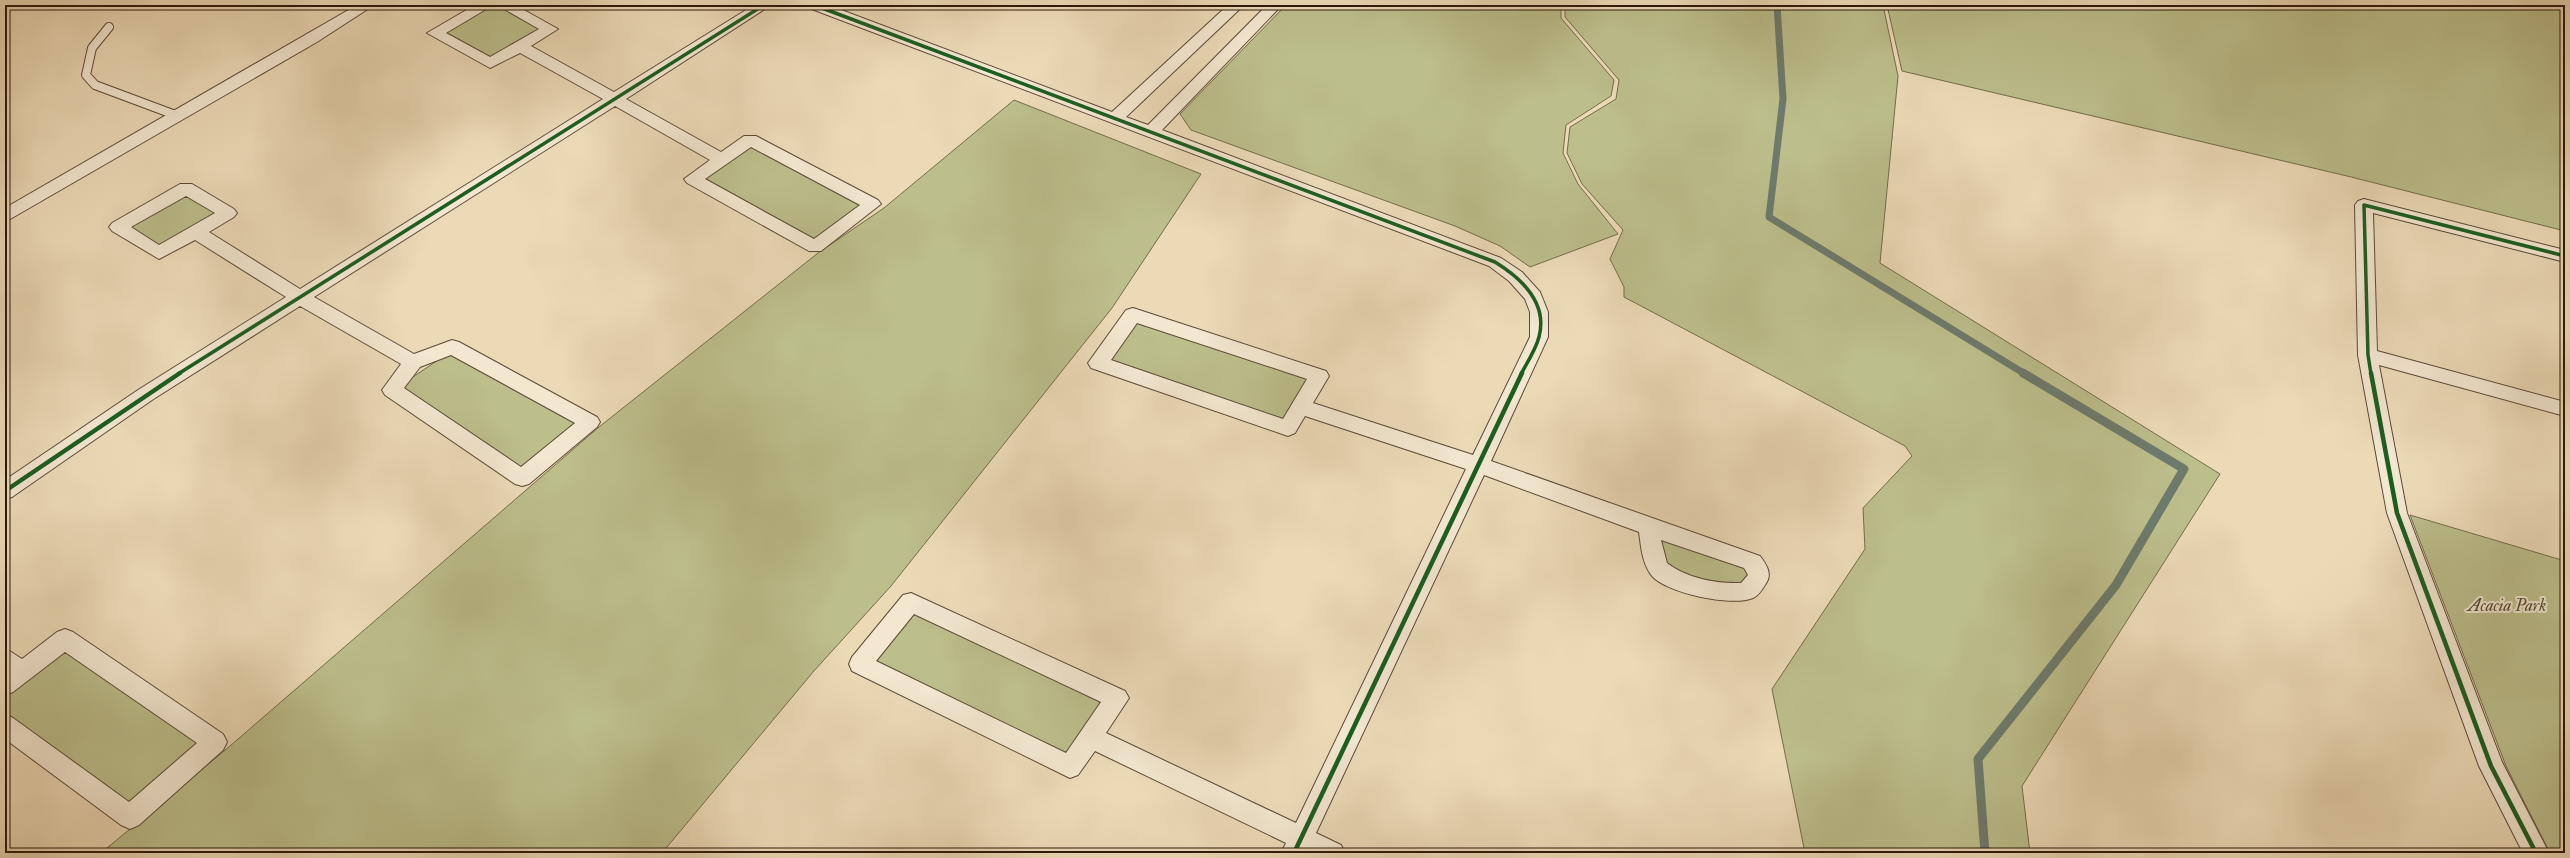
<svg xmlns="http://www.w3.org/2000/svg" width="2570" height="858" font-family="'IM FELL Double Pica',serif">
  <style>
    .green { fill: #bcbe8c; stroke: #746c4c }
    .lines { fill: none; stroke-linecap: round; stroke-linejoin: round }
    .stream-far1 { stroke: #6d7a6c; stroke-width: 7 }
    .stream { stroke: #6d7a6c; stroke-width: 9 }
    .lane-casing { stroke: #5b4936; stroke-width: 10 }
    .street-casing { stroke: #5b4936; stroke-width: 2 }
    .lane { stroke: #f3e7d0; stroke-width: 8 }
    .street { fill: #f3e7d0; fill-rule: evenodd }
    .cycleway-far1-casing { stroke: #f3e7d0; stroke-width: 5.5 }
    .cycleway-casing { stroke: #f3e7d0; stroke-width: 7 }
    .cycleway-far1 { stroke: #1b5e20; stroke-width: 3.5 }
    .cycleway { stroke: #1b5e20; stroke-width: 4.5 }
    .labels { text-anchor: middle; stroke-width: 4; stroke-linejoin: round; paint-order: stroke }
    .park-label { font-size: 17px; font-style: italic; fill: #564b32; stroke: #f3e7d0 }
  </style>
  <rect width="100%" height="100%" fill="#ecdab7"/>
  <filter id="stains"><feTurbulence type="fractalNoise" baseFrequency=".005" numOctaves="4"/><feColorMatrix values="0 0 0 0 .2 0 0 0 0 .09 0 0 0 0 .02 0 0 0 .5 -.17"/></filter>
  <radialGradient id="worn" r=".72"><stop offset=".6" stop-color="#630" stop-opacity="0"/><stop offset="1" stop-color="#630" stop-opacity=".3"/></radialGradient>
  <path class="green" d="M490,5h6l48,25 -53,31 -52,-29z
    M1286,5h275v13l53,62 -3,16 -45,29 -3,28 15,31 40,50 -88,33 -30,-21 -45,-20 -264,-96 -11,-16z
    M1565,5h318l15,71 -18,187 340,211 -198,312 8,67h-225l-33,-164 93,-140 -2,-41 49,-52 -7,-10 -281,-149v-10l-14,-28 13,-29 -41,-46 -15,-31 3,-26 46,-28 3,-19 -54,-63z
    M1887,5h678v226l-218,-55 -445,-105z
    M1014,100l187,74 -89,134 -221,278 -78,86 -151,181h-561l129,-107 369,-319 219,-174 66,-45z
    M750,145l115,60 -49,36 -116,-63z
    M185,193l34,20 -57,35 -35,-22z
    M1135,319l177,59 -27,45 -181,-62z
    M450,352l130,71 -57,49 -125,-85z
    M2410,515l155,46v292h-15l-44,-87z
    M1656,534l90,30 7,10 -10,13 -22,1 -56,-21z
    M913,608l194,92 -39,60 -198,-98z
    M63,645l143,99 -73,66 -128,-95v-26z"/>
  <g class="lines">
    <path class="stream-far1" d="M1777,5l6,94 -14,118 256,157"/>
    <path class="stream" d="M1985,853l-7,-94 138,-174 68,-116 -161,-96"/>
    <g class="lane-casing">
      <path id="lane" d="M109,27l-17,21 -6,27 9,10 83,31"/>
    </g>
    <g class="street-casing">
      <path id="street" d="M357,5h17l-57,37 -312,180v-14z
        M475,5h18l-47,28 44,24 49,-28 -42,-24h18l43,24 -27,17 83,46 140,-87h17l-145,94 95,53 23,-16h12l122,64 3,4 -60,47h-12l-122,-68 -3,-4 26,-19 -95,-54 -301,191 100,57 38,-14 7,2 138,75 3,5 -3,5 -68,57 -7,2 -7,-2 -130,-89 -3,-5 19,-26 -101,-58 -148,94 -140,97 -7,2v-19l133,-90 148,-93 -91,-57 -36,19 -47,-28 -3,-4 3,-4 68,-39h12l42,25 3,4 -3,4 -25,15 91,57 303,-190 -83,-46 -30,15 -63,-35zM751,147l109,58 -46,34 -109,-60zM186,196l29,17 -56,32 -28,-18zM451,355l124,68 -54,44 -117,-79 16,-21z
        M807,5h21l284,107 116,-107h16l-118,112 22,8 119,-120h15l-120,125 339,128 21,14 18,20 8,20v25l-57,124 269,95c7,9 13,19 5,29 -3,5 -7,11 -12,13 -22,9 -86,-5 -101,-22 -10,-12 -11,-30 -13,-44l-155,-57 -168,358 25,12 4,8h-64l5,-10 -191,-92 -17,24 -8,3 -218,-107 -3,-7 3,-7 51,-62 8,-2 214,98 4,7 -23,35 190,90 170,-354 -161,-53 -10,17 -7,3 -197,-68 -3,-5 38,-53 7,-2 193,63 3,5 -16,27 160,52 57,-118v-25l-5,-13 -16,-18 -20,-15 -680,-258zM1137,323l170,56 -24,40 -172,-59zM1661,540l83,28 4,7 -7,8c-24,1 -55,-5 -74,-20zM914,614l187,88 -35,51 -190,-92z
        M2364,199l201,51v12l-192,-49 4,138 188,51v14l-186,-51 28,148 95,249 47,91h-26l-44,-87 -92,-253 -29,-158 -3,-150 3,-4z
        M65,629l8,3 150,102 4,8 -4,8 -84,75 -9,4 -9,-4 -116,-86v-25l8,4 116,84 68,-59 -132,-91 -52,40 -8,3v-47l17,11 35,-27z"/>
    </g>
    <use href="#lane" class="lane"/>
    <use href="#street" class="street"/>
    <g class="cycleway-far1-casing">
      <path id="cycleway-far1" d="M814,5l681,257c26,16 53,41 44,75 -3,12 -12,26 -18,37
        M178,374l586,-369
        M2371,374l-3,-19 -4,-150 201,51"/>
    </g>
    <g class="cycleway-casing">
      <path id="cycleway" d="M2371,373l26,140 94,253 45,87
        M5,491l175,-118
        M1294,853l228,-480"/>
    </g>
    <use href="#cycleway-far1" class="cycleway-far1"/>
    <use href="#cycleway" class="cycleway"/>
  </g>
  <g class="labels">
    <g class="park-label">
      <text x="2507" y="611">Acacia Park</text>
    </g>
  </g>
  <rect width="2570" height="858" fill="none" stroke="#ecdab7" stroke-width="20"/>
  <rect x="6" y="6" width="2558" height="846" fill="none" stroke="#2b190b" stroke-width="2"/>
  <rect x="10" y="10" width="2550" height="838" fill="none" stroke="#2b190b"/>
  <rect width="100%" height="100%" filter="url(#stains)"/>
  <rect width="100%" height="100%" fill="url(#worn)"/>
</svg>
